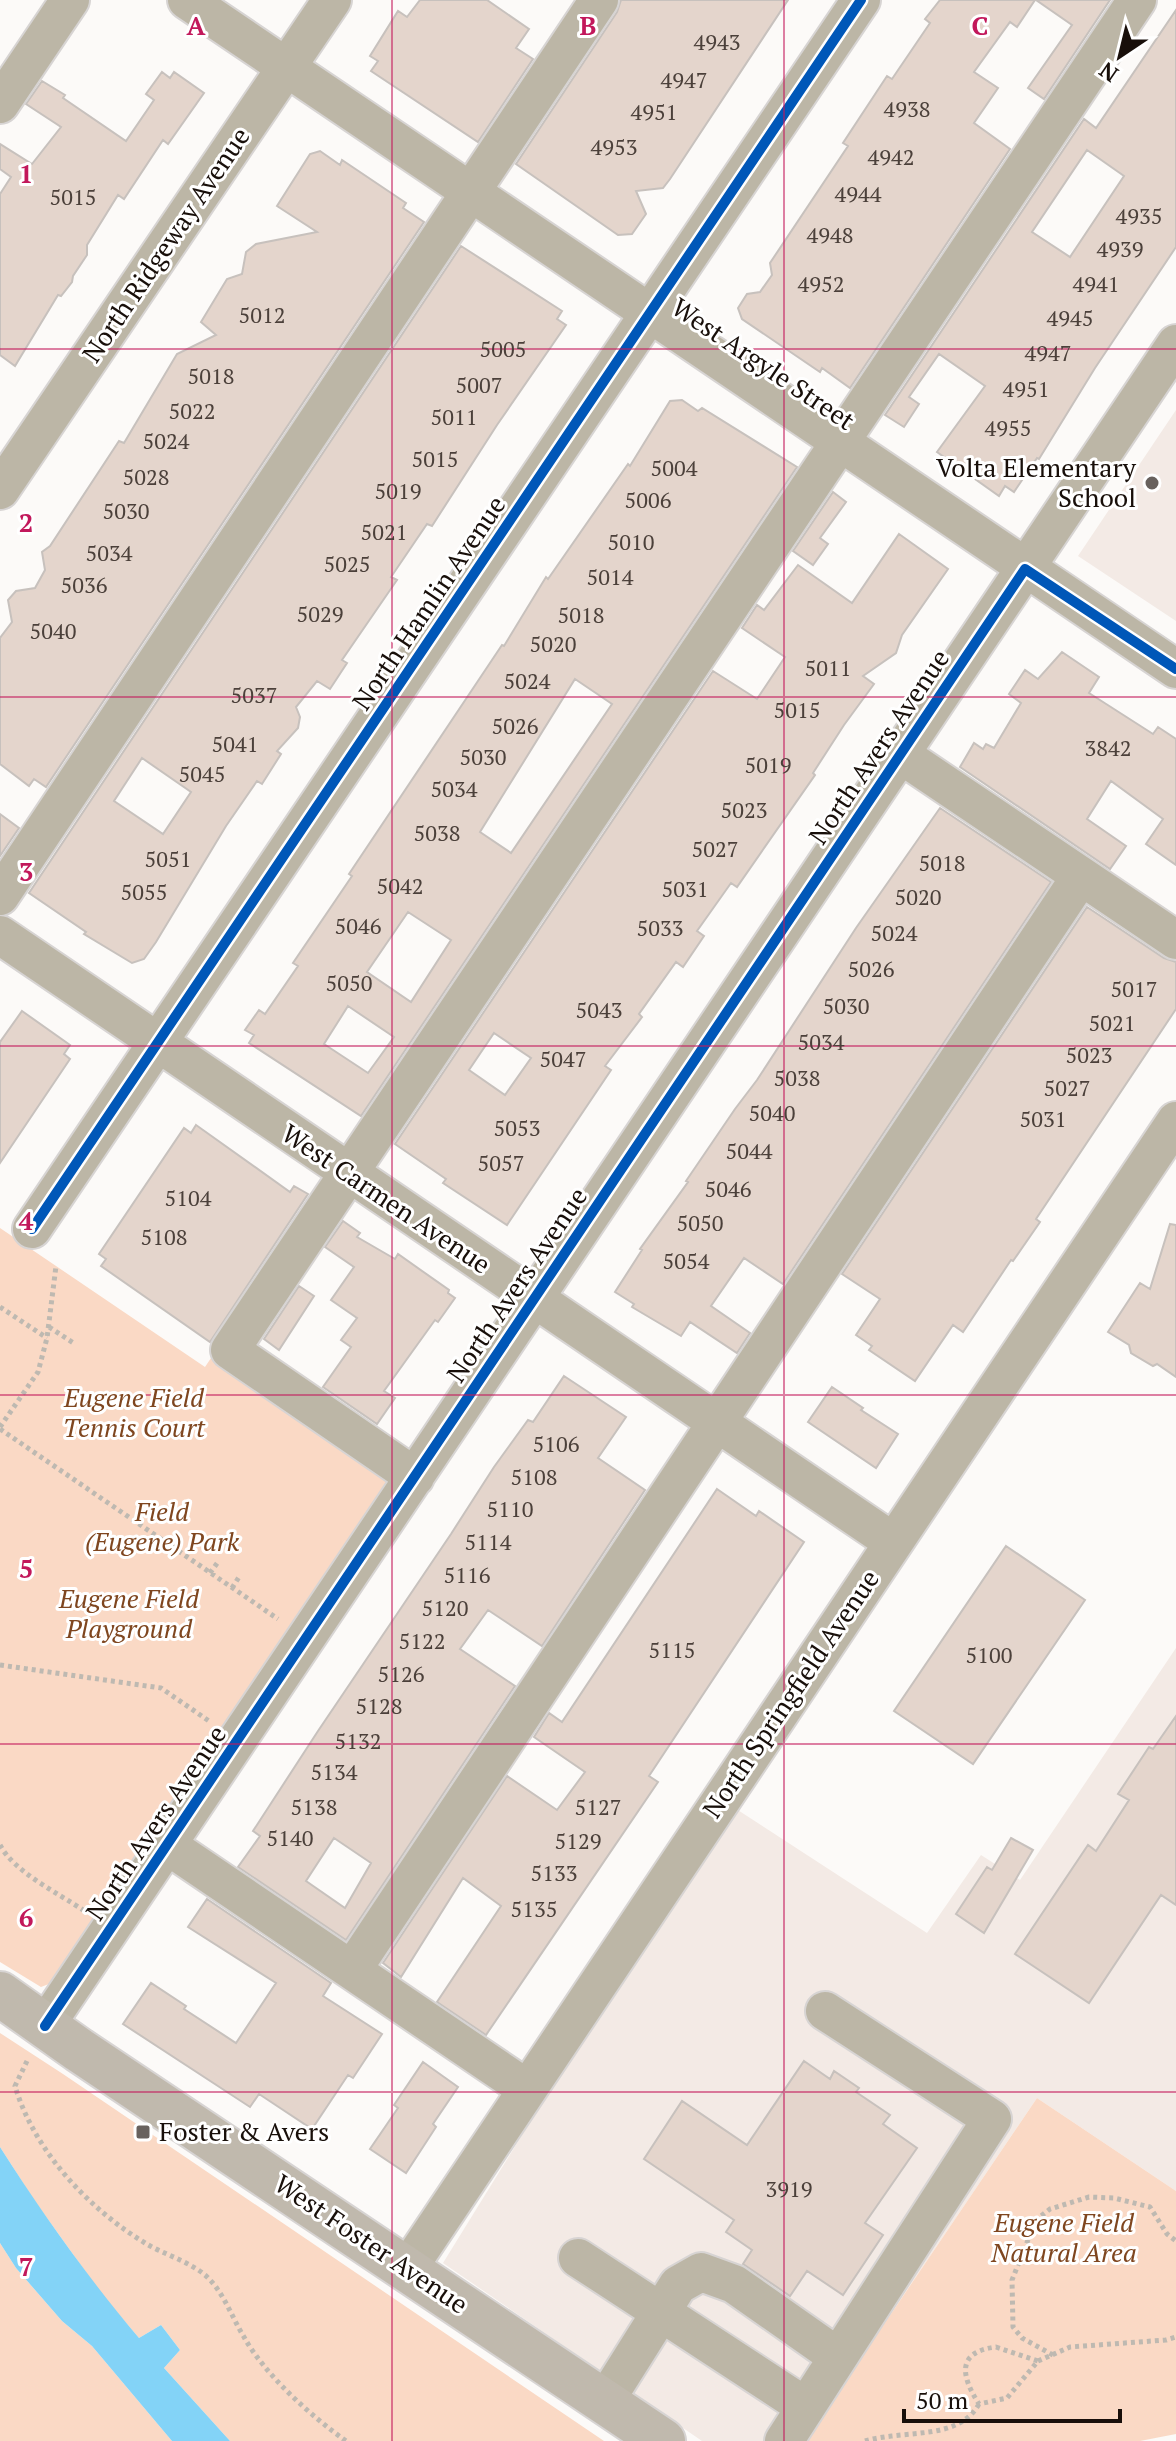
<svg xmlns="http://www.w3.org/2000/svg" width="1176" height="2441" font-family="'PT Serif',serif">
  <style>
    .built { fill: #f3eae5 }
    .green { fill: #fad9c5 }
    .water { fill: #83d3f7 }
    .building { fill: #e4d5cc; stroke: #c7c1bd; stroke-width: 2; fill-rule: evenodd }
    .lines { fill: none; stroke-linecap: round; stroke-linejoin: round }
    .minor-casing { stroke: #d7d4d3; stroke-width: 42 }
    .major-casing { stroke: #d7d4d3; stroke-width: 48 }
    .path { stroke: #beb9b1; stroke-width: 5; stroke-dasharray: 4 4; stroke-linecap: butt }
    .minor { stroke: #bcb6a6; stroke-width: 38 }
    .major { stroke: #c0b9ad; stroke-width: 44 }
    .cycleway-casing { stroke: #fff; stroke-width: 15 }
    .cycleway { stroke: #0057b8; stroke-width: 10 }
    .grid { fill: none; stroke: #c2185b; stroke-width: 2; stroke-opacity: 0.55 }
    .poi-dot { fill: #68615d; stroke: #fff; stroke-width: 3 }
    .labels { text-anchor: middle; stroke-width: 6; stroke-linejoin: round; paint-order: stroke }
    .number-label { font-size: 22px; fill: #4b403a }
    .street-label { font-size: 26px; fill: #180f0a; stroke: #fff }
    .poi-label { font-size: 26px; fill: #180f0a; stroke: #fff; text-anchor: end }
    .park-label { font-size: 26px; font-style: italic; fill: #7f461f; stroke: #fff }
    .grid-label { font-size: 26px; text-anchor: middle; font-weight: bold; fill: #c2185b; stroke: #fff; stroke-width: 6; stroke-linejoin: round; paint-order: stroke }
  </style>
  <rect width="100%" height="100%" fill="#fcfaf8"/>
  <path class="built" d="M1176,410v211l-98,-65z
    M1176,1648v543l-139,-93 -232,343h-103l-259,-178 284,-460 200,130 54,-78 39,25z"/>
  <path class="green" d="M0,1228l205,139 6,-9 178,120 -335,504 -13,5 -41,-25z
    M0,2033l63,41 541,367h-374l-66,-73 16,-18 -19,-25 -22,13 -36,-42 -69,-96 -34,-53z
    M1037,2098l139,93v243l-36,7h-335z
    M0,2243l16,25 46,53 30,25 80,95h-172z"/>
  <path class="water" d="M0,2147c42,66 88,131 139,191l22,-13 19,25 -16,18 66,73h-58l-80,-95 -30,-25 -46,-53 -16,-25z"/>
  <path class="building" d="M420,0h67l42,29 -13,19 17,11 -55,83 -107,-71 7,-10 -8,-5 28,-45 9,6z
    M621,0h167l-118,179 -7,9 -27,3 10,23 -14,20 -14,1 -102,-71 101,-152z
    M940,0h95l-18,27 -7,-5 -36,50 24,16 -24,35 36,26 -160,239 -28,-20 -2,4 -78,-53 -4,-11 9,-14 13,-2 12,-17 -2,-12 78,-117 -5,-3 44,-67 5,3 38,-56 -5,-4z
    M1036,0h74l-66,99 -16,-11 44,-63z
    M1176,10v237l-81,121 -56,91 -2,-1 -23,34 -9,-6 -6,10 -62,-44 48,-66 -46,-32 -30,43 10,7 -15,23 -19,-12 199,-296 12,9zM1087,150l37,26 -54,81 -38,-25z
    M162,72l8,6 4,-6 30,21 -36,51 -5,-4 -39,59 -6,-4 -31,50v10l-14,21 -1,6 -11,14 -3,-1 -43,71 -15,-11v-161l11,-17 -11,-8v-25l32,20 29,-37 -35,-23 16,-23 23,14 -2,3 63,43 28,-41 -8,-6z
    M320,151l20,14 2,-5 64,43 -3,5 21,14 -378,565 -12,-8 -5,7 -29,-22v-126l12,-16 -4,-22 8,-9 19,-3 10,-18 -3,-18 8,-6 69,-105 5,2 53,-89 39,-19 -15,-13 26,-43 15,-5 4,-22 10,-8 61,-12 -40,-26 33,-52z
    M461,246l101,65 -5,8 9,6 -69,100 -65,101 -5,-2 -36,53 6,3 -55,80 5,3 -17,26 -13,-8 -21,26 4,10 -2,11 -21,23 4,3 -19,30 -5,-3 -31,45 -70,116 -12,17 -12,4 -48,-29 2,-2 -57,-39zM142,758l49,34 -28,42 -49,-33z
    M682,400l16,11 4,-3 95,59 -436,649 -112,-73 5,-8 -9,-5 14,-20 6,4 33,-48 -5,-3 59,-87 -3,-2 153,-229 2,1 42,-69 2,2 80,-115 2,2 40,-65zM575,679l37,25 -101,149 -31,-21zM408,912l43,28 -40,62 -44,-30zM348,1006l46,31 -26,36 -44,-29z
    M833,492l13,10 -26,36 8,6 -15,21 -20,-14z
    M899,534l49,35 -46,66 -6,18 -33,23 11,8 -30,41 -31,48 2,2 -78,112 -6,-4 -34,48 7,5 -21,31 -7,-5 -37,52 3,3 -37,49 6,4 -104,155 -64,-42 3,-4 -51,-35 318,-473 44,28 28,-42 -43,-29 15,-23 7,5 34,-45 54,38zM494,1033l37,25 -26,37 -36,-25z
    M1062,652l37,25 -10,16 64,41 5,-7 18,12v126l-30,-21 17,-25 -52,-38 -24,38 39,27 -16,23 -150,-102 14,-24 9,6 3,-5 8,4 27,-45 -12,-9 16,-24 13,9z
    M940,808l111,74 -268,402 -39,-26 -33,48 39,27 -13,20 -47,-31 -9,14 -49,-29 2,-3 -19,-12 27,-42 -2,-1 48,-67 -2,-1 49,-72 22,-29 99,-152z
    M0,814l19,14 -19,28z
    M1087,907l77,51 12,4v47l-140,210 4,3 -27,39 -2,-1 -48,72 -10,-7 -38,56 -46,-31 3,-4 -16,-11 24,-36 -38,-25z
    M22,1011l48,34 -6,9 6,5 -70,104v-121z
    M196,1125l94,67 4,-6 14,8 -98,148 -109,-76 5,-7 -7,-5 85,-126 7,5z
    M343,1221l17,12 -3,4 38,22 3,-5 51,36 -1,3 7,5 -17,24 -3,-2 -51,71 11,7 -18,26 -54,-37 28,-40 -10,-7 16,-22 -26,-18 23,-33 -29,-20z
    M1170,1224l6,1v152l-19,-13 -4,2 -22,-13 -2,-8 -21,-13 32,-49 10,6z
    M299,1286l15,10 -35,54 -15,-11z
    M564,1376l62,41 -28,41 47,32 -103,156 -54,-36 -28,39 55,37 -169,254 -108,-73 22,-31 -7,-5 65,-100 133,-197 43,-67 34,-47 5,2zM334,1838l37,25 -26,45 -39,-27z
    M832,1387l31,21 -2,2 37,24 -22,34 -68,-46z
    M717,1489l39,27 3,-5 45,31 -155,234 9,6 -172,253 -49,-33 64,-96 -38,-28 -62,99 -18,-14 124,-187 50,34 28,-38 -51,-35 15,-24 13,9z
    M1006,1546l79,54 -112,164 -79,-53z
    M1176,1716v189l-15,-10 -72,108 -74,-49 73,-109 8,6 33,-51 -11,-6 31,-47 4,2z
    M1011,1838l22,12 -49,83 -28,-19 31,-47 5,3z
    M207,1899l124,84 -8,13 59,38 -29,44 -5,-3 -36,54 -53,-35 -9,13 -127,-83 28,-41 35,23 -2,3 52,34 40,-60 -88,-56z
    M804,2061l26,18 4,-8 25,17 -3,4 34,23 -7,9 34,24 -52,75 18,12 -40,60 -36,-24 -17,25 -47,-32 9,-14 -26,-18 8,-12 -90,-61 38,-58 65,44z
    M423,2062l35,25 -25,37 3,3 -30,46 -36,-24 28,-41 -4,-3z"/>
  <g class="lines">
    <g class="minor-casing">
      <path id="minor" d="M187,0l989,669
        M0,104l70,-104
        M0,490l332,-490
        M900,754l276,186
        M0,896l599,-896
        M0,935l893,607
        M32,1229l829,-1229
        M415,1477l-185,-127 907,-1350
        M167,1845l360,244
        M352,1970l729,-1094
        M45,2026l1131,-1682
        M578,2258l228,149
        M408,2268l768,-1147
        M605,2401l73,-116 23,-13 33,12 104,73
        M784,2441l208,-322 -167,-108"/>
    </g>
    <g class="major-casing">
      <path id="major" d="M0,1994l79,56 584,391"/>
    </g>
    <path class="path" d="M0,1307l47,31
      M49,1327l26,17
      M0,1427l38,-55 9,-34 9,-72
      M0,1429l278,190
      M210,1573l8,-11
      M232,1588l7,-11
      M0,1665l161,23 48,33
      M0,1845c14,27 58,48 83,65
      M27,2061l-12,25c19,65 74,123 130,157 18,11 43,18 60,32 19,17 26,41 39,62 21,38 67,79 102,104
      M996,2347l42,14 -31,37 -28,6c-18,-28 -23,-52 17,-57z
      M1053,2355l-31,-17 -9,-11 -1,-47 24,-60 14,-11 39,-12 25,1 36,9 17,27 9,7
      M1038,2361l32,-14 96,-7 10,-3
      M865,2441c42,-12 93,0 114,-37"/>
    <use href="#minor" class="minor"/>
    <use href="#major" class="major"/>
    <g class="cycleway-casing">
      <path id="cycleway" d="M32,1229l829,-1229
        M45,2026l980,-1457 151,100"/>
    </g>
    <use href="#cycleway" class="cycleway"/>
  </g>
  <path class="grid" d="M392,0v2441M784,0v2441M0,349h1176M0,697h1176M0,1046h1176M0,1395h1176M0,1744h1176M0,2092h1176"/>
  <g class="poi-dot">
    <circle cx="1152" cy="483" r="8"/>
    <rect x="135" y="2124" width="16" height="16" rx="4"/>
  </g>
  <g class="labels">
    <g class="number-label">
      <text x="717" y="50">4943</text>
      <text x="684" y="88">4947</text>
      <text x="907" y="117">4938</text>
      <text x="654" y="120">4951</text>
      <text x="614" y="155">4953</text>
      <text x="891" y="165">4942</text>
      <text x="858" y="202">4944</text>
      <text x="73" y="205">5015</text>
      <text x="1139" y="224">4935</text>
      <text x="830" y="243">4948</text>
      <text x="1120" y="257">4939</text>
      <text x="821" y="292">4952</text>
      <text x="1096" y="292">4941</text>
      <text x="262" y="323">5012</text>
      <text x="1070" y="326">4945</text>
      <text x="503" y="357">5005</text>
      <text x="1048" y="361">4947</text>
      <text x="211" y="384">5018</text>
      <text x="479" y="393">5007</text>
      <text x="1026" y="397">4951</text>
      <text x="192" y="419">5022</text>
      <text x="454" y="425">5011</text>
      <text x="1008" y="436">4955</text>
      <text x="166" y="449">5024</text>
      <text x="435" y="467">5015</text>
      <text x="674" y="476">5004</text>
      <text x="146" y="485">5028</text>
      <text x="398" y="499">5019</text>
      <text x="648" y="508">5006</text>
      <text x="126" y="519">5030</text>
      <text x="384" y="540">5021</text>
      <text x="631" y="550">5010</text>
      <text x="109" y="561">5034</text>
      <text x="347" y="572">5025</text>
      <text x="610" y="585">5014</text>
      <text x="84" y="593">5036</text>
      <text x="320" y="622">5029</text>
      <text x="581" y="623">5018</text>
      <text x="53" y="639">5040</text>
      <text x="553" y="652">5020</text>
      <text x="828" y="676">5011</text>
      <text x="527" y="689">5024</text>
      <text x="254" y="703">5037</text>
      <text x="797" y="718">5015</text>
      <text x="515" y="734">5026</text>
      <text x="235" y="752">5041</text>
      <text x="1108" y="756">3842</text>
      <text x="483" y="765">5030</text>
      <text x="768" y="773">5019</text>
      <text x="202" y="782">5045</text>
      <text x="454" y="797">5034</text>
      <text x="744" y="818">5023</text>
      <text x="437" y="841">5038</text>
      <text x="715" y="857">5027</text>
      <text x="168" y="867">5051</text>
      <text x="942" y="871">5018</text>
      <text x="400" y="894">5042</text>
      <text x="685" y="897">5031</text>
      <text x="144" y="900">5055</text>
      <text x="918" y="905">5020</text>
      <text x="358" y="934">5046</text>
      <text x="660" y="936">5033</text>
      <text x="894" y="941">5024</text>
      <text x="871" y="977">5026</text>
      <text x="349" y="991">5050</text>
      <text x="1134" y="997">5017</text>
      <text x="846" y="1014">5030</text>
      <text x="599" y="1018">5043</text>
      <text x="1112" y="1031">5021</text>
      <text x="821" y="1050">5034</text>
      <text x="1089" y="1063">5023</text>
      <text x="563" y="1067">5047</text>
      <text x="797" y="1086">5038</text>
      <text x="1067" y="1096">5027</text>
      <text x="772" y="1121">5040</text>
      <text x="1043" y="1127">5031</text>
      <text x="517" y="1136">5053</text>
      <text x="749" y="1159">5044</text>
      <text x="501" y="1171">5057</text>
      <text x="728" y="1197">5046</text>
      <text x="188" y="1206">5104</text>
      <text x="700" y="1231">5050</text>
      <text x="164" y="1245">5108</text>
      <text x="686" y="1269">5054</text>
      <text x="556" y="1452">5106</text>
      <text x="534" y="1485">5108</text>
      <text x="510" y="1517">5110</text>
      <text x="488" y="1550">5114</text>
      <text x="467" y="1583">5116</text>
      <text x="445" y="1616">5120</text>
      <text x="422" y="1649">5122</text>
      <text x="672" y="1658">5115</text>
      <text x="989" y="1663">5100</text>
      <text x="401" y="1682">5126</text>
      <text x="379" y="1714">5128</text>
      <text x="358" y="1749">5132</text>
      <text x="334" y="1780">5134</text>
      <text x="314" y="1815">5138</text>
      <text x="598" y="1815">5127</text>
      <text x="290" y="1846">5140</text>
      <text x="578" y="1849">5129</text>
      <text x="554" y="1881">5133</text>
      <text x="534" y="1917">5135</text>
      <text x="789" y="2197">3919</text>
    </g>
    <g class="street-label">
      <text transform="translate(166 245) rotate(-56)" y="9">North Ridgeway Avenue</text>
      <text transform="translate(763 364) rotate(34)" y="9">West Argyle Street</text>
      <text transform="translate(429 603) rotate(-56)" y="9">North Hamlin Avenue</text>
      <text transform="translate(879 747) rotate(-56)" y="9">North Avers Avenue</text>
      <text transform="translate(386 1199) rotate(34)" y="9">West Carmen Avenue</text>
      <text transform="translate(517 1285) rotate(-56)" y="9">North Avers Avenue</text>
      <text transform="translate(791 1694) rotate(-56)" y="9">North Springfield Avenue</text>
      <text transform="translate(156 1823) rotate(-56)" y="9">North Avers Avenue</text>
      <text transform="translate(371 2244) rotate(34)" y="9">West Foster Avenue</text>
    </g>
    <g class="poi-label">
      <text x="1136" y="477">Volta Elementary<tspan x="1136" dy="30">School</tspan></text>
      <text x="159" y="2141" text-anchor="start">Foster &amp; Avers</text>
    </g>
    <g class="park-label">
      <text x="134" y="1407">Eugene Field<tspan x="134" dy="30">Tennis Court</tspan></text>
      <text x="162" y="1521">Field<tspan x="162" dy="30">(Eugene) Park</tspan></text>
      <text x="129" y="1608">Eugene Field<tspan x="129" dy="30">Playground</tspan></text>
      <text x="1064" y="2232">Eugene Field<tspan x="1064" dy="30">Natural Area</tspan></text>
    </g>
  </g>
  <g class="grid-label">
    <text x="196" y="35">A</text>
    <text x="588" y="35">B</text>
    <text x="980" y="35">C</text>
    <text x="26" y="183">1</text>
    <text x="26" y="532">2</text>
    <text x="26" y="881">3</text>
    <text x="26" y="1230">4</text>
    <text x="26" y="1578">5</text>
    <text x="26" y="1927">6</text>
    <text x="26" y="2276">7</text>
  </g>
  <g transform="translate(1120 56) rotate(215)" stroke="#ffffff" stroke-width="6" paint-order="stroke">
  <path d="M0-6L14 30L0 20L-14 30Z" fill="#180f0a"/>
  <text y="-12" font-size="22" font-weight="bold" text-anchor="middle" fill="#180f0a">N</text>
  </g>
  <path d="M904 2409v12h216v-12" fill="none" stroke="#180f0a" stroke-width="4"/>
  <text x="916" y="2409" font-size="24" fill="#180f0a" stroke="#ffffff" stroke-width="6" paint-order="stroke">50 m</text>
</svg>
